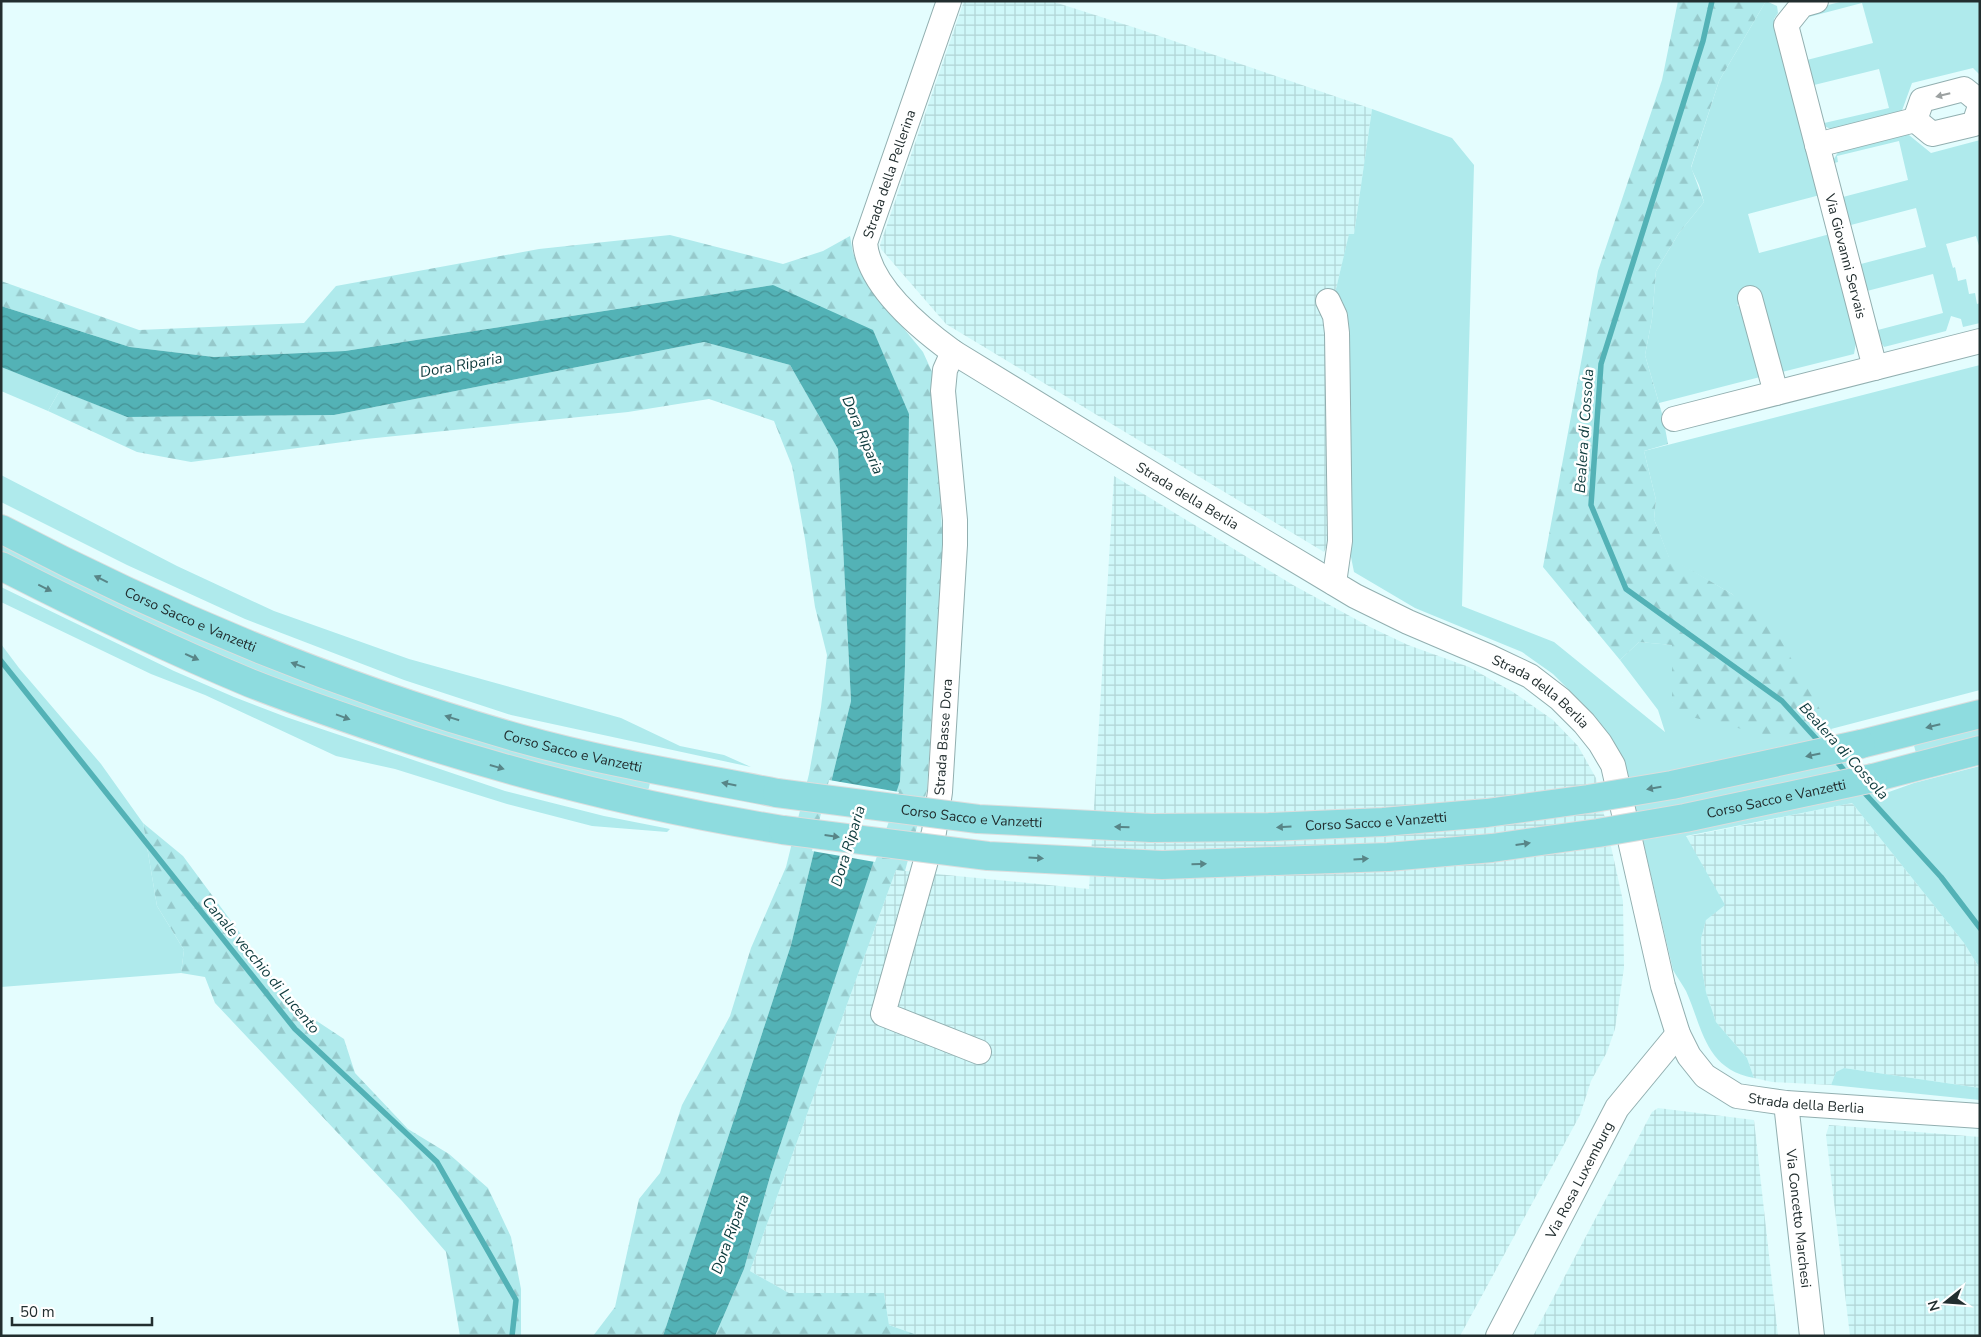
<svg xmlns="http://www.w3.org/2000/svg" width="1981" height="1337" font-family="'Nunito Sans',sans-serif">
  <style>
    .industrial { fill: url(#industrial-grid) }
    .green { fill: #afeaec }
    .forest { fill: url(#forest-firs) }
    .water { fill: url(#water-waves) }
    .pier { fill: #e4fdfe }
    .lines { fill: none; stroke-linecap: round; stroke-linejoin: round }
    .stream { stroke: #53b2b6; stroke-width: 5.5 }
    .minor-casing { stroke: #92afb0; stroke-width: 26 }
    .major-casing { stroke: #dcdede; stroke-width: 30 }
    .minor { stroke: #fff; stroke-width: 24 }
    .major { stroke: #8edcdf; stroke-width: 28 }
    .major-bridge-casing { stroke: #dcdede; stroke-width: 30; stroke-linecap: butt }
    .major-bridge { stroke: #8edcdf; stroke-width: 28 }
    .oneway { fill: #9ca1a1 }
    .oneway2 { fill: #588587 }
    .labels { text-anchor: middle; stroke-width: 5; stroke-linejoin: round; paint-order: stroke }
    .street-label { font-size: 14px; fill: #222e2f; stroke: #fff }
    .water-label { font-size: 15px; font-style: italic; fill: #0c3a3c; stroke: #fff }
  </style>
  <defs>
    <pattern id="industrial-grid" width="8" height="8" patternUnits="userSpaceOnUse" patternTransform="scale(1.25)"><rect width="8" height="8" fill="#cff8f9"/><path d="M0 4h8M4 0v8" fill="none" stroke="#b1d5d6"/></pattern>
    <pattern id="forest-firs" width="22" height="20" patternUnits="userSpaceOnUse" patternTransform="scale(1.25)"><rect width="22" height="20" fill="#afeaec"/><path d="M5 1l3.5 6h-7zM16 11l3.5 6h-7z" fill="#96c9cb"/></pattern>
    <pattern id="water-waves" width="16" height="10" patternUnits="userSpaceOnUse" patternTransform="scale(1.25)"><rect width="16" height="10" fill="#53b2b6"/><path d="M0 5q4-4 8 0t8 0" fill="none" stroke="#449194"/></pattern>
  </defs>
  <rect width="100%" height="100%" fill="#e4fdfe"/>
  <path class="industrial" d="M964,1h87l88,28 233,80 -18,125 -5,1 -14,58 -16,15 8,21 6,204 -9,19 -378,-228 -65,-75 -1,-4z
    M1114,476l179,109 77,42 38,18 61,22 44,25 40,28 25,26 18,32 27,123 1,67 -9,61 -8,23 -16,29 -11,34 -120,221h-540l-31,-11 -5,-32h-95l-39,-22 146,-401 193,19z
    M1852,803l112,140 16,26v119l-136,-20 -8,4 -5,13 -59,-3 -18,-4 -7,-20 -31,-36 -10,-30 -4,-23 -1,-30 5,-19 -21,-83z
    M1658,1108l96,12 24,216h-245l119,-224z
    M1829,1125l151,12v199h-130l-24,-201z"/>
  <path class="green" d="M1766,1l11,5 1,7 -4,6 46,176 -72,19 11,39 71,-19 27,103 -3,17 -76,19 -24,-78 -17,10 11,9 16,62 -105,27 -14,-48 7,-36 4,-48 23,-38 25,-31 -5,-17 -8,-17 28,-87z
    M1844,1h136v74l-7,-7 -61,15 -12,33 -63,16 -17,-8 69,-16 -10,-39 -69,17 -7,-25 70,-18 -11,-40 -61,16 3,-8z
    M1372,109l80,29 22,27 -12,441 92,36 111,90 -7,-22 -38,-50 19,-18 34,3 -1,57 158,26 -13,-20 -85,-114 -63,-36 -15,-39 2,-19 -12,-49 336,-86v325l-149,39 44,68 39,-14 66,-17v203l-16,-26 -112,-140 -166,33 39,69 -19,15 -5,19 1,30 4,23 10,30 31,36 7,20c-49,-9 -51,-49 -68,-87 -4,-7 -9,-14 -13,-21l-47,-202 -13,-28 -30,-36 -30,-30 -31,-22 -107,-44 -61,-36 -5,-25 -1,-232 -6,-14 -7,-8 14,-59h5z
    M1904,131l27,22 49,-13v109l-4,-13 -30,8 7,24 2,-1 3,14 8,-2 3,15 6,-1 2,11 3,-1v20l-17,4 -2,-8 -10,-3 -5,15 -62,16 -10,-16 69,-18 -10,-39 -70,18 -6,-27 69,-18 -10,-39 -69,18 -8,-28 69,-18 -9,-39 -62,15 1,6 -7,2 10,-17z
    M1,367l59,23 -12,21 -47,-20z
    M1,475l176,91 97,45 135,48 212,59 59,28 44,9 27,12 -240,-52 -107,-35 -159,-61 -118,-54 -126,-63z
    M1,540l89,45 561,194 -3,12c-102,-22 -203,-51 -301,-86 -119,-42 -234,-96 -346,-153z
    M1,587l173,84 60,26 52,20 219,74 99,25 66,13 -3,3 -75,-6 -85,-22 -112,-35 -59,-13 -131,-61 -54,-21 -150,-72z
    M1,644l18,24 82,96 42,59 14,83 27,44 -3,23 -180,14z
    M1980,725v13l-64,15 -3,-11z
    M1844,1068l136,20v12l-149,-15 5,-13z"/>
  <path class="forest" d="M1678,1h88l-47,80 -28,86 13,35 -25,31 -23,38 -4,48 -7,36 18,62 5,27 -24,7 12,49 -2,19 15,38 63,37 47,43 52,92 -42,11 -102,-24 -15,-14v-57l-33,-3 -19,18 -77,-93 55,-296 64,-191z
    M670,235l113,29 40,-13 27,-15 3,17 17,34 53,65 10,22 10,173 -16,243 -22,81 -9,-1 -146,401 39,22h95l5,32 31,11h-205l29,-67 27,-96 99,-304 39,-455 -136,-129 -428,66 -131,6 -84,-10 -129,-41v-25l138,49 165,-7 32,-37 203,-37z
    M704,342l86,23 48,83 13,253 -60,244 -128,391h-70l22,-29 24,-108 21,-26 22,-68 48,-89 21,-68 35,-81 23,-93 12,-67 6,-52 -12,-48 -10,-68 -13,-73 -18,-45 -65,-22 -81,13 -262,27 -175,23 -54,-10 -89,-41 12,-21 67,27 207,-2z
    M143,823l40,33 111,150 50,33 11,34 53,56 41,25 39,34 23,49 10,52v47h-61l-14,-84 -44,-51 -187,-198 -10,-26 -24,-4 3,-23 -27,-44z"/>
  <path class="water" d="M773,285l100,45 36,84 -4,250 -5,117 -129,392 -27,96 -29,67h-52l128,-391 60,-244 -13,-252 -48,-84 -86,-23 -370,73 -207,2 -126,-50v-61l129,41 84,10 131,-6z"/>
  <path class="pier" d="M829,780l70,12 -24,70 -63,-11z"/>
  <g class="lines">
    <path class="stream" d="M1712,1l-9,40 -102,323 -10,141 35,84 156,112 40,44
      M1,661l294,368 142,133 79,138 -4,36
      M1833,757l15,18
      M1861,789l80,88 39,51"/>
    <g class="minor-casing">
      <g id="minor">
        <path id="s1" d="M949,1l-84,242c4,43 55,85 88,109l230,141 172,103 53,26 82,35 40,19 30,23 24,24 16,20 13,22 50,221 15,48 11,22 16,20 32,20 49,7 194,13"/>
        <path id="s2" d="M1816,1l-14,4 -16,20 89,343"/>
        <path d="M1915,120l7,-20 42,-11 16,13"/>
        <path d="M1915,120l17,14 42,-10 6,-18"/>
        <path d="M1817,145l98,-25"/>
        <path d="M1750,298l26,95"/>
        <path d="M1328,301l7,15 2,17 3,208 -6,42"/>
        <path d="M953,352l-8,18 -2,21 12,129v25l-15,247 -6,40 -51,182 96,38"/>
        <path d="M1674,419l306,-78"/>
        <path id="s3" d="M1786,1103l26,233"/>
        <path id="s4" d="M1498,1336l119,-228 61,-74"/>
      </g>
    </g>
    <g class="major-casing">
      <g id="major">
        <path id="s5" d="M1,529c166,87 337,158 517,209 85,24 172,38 259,55"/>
        <path d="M1,566c82,42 165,82 249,117 53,21 107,39 161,57 122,39 246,70 372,90"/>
        <path d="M1861,744l119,-30"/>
        <path d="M1873,778l107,-28"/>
      </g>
    </g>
    <use href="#minor" class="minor"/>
    <use href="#major" class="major"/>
    <g class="major-bridge-casing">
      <g id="major-bridge">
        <path id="s6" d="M777,793l201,26 173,9 118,-1 114,-5 104,-9 101,-14 84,-14 189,-41"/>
        <path id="s7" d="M783,830l205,26 174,9 226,-8 104,-9 106,-15 87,-15 188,-40"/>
      </g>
    </g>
    <use href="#major-bridge" class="major-bridge"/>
  </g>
  <defs><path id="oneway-solid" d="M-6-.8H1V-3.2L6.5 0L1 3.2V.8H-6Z" transform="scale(1.25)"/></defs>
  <use class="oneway" href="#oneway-solid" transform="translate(1943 95) rotate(166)"/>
  <g class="oneway2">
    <use href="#oneway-solid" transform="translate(101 579) rotate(-154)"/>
    <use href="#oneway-solid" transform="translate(45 588) rotate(26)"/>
    <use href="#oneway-solid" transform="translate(192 657) rotate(24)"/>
    <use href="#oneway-solid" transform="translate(298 665) rotate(-160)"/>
    <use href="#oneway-solid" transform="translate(343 717) rotate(20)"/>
    <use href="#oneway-solid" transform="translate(452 718) rotate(-163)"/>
    <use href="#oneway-solid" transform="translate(1933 726) rotate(166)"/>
    <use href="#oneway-solid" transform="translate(1813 755) rotate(168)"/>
    <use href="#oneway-solid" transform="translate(497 767) rotate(16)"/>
    <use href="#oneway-solid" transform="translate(729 784) rotate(-169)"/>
    <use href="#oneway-solid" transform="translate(1654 788) rotate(170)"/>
    <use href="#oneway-solid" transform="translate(1122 827) rotate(-178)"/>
    <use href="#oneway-solid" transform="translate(1284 827) rotate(177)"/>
    <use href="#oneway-solid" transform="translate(832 836) rotate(8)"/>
    <use href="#oneway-solid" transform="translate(1523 844) rotate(-8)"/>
    <use href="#oneway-solid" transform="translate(1036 858) rotate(3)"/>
    <use href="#oneway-solid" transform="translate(1361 859) rotate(-3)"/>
    <use href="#oneway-solid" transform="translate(1199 864) rotate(-1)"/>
  </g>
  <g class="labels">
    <g class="street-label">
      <text transform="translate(889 174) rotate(-71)" y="5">Strada della Pellerina</text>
      <text dy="5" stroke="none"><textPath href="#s2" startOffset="279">Via Giovanni Servais</textPath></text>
      <text dy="5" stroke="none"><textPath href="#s1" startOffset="675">Strada della Berlia</textPath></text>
      <text dy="5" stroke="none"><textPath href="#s5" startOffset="210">Corso Sacco e Vanzetti</textPath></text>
      <text dy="5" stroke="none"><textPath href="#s1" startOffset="1080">Strada della Berlia</textPath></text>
      <text transform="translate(943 737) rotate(-86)" y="5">Strada Basse Dora</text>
      <text dy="5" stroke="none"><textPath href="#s5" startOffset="615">Corso Sacco e Vanzetti</textPath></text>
      <text dy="5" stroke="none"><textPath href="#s7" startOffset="1000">Corso Sacco e Vanzetti</textPath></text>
      <text dy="5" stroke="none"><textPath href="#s6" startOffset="196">Corso Sacco e Vanzetti</textPath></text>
      <text dy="5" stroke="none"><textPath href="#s6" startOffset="601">Corso Sacco e Vanzetti</textPath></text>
      <text dy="5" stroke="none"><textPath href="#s1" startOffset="1620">Strada della Berlia</textPath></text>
      <text dy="5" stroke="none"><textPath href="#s4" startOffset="176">Via Rosa Luxemburg</textPath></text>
      <text dy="5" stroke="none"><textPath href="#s3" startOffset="116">Via Concetto Marchesi</textPath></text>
    </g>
    <g class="water-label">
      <text transform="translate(461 365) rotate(-10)" y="5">Dora Riparia</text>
      <text transform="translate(1584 431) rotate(-86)" y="5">Bealera di Cossola</text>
      <text transform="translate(863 435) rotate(67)" y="5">Dora Riparia</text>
      <text transform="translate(1844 751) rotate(48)" y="5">Bealera di Cossola</text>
      <text transform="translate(848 846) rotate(-73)" y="5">Dora Riparia</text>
      <text transform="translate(261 965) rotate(50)" y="5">Canale vecchio di Lucento</text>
      <text transform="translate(730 1234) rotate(-70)" y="5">Dora Riparia</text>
    </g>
  </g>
  <rect width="1981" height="1337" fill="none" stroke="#222e2f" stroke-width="5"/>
  <g transform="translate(1946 1302) rotate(253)" stroke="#ffffff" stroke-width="4" paint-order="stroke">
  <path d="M0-4L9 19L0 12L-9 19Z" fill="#222e2f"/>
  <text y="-8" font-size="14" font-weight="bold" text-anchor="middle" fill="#222e2f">N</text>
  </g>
  <path d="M12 1317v8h140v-8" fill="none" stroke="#222e2f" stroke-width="2.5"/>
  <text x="20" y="1317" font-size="15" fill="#222e2f" stroke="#ffffff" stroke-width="4" paint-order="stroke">50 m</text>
</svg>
